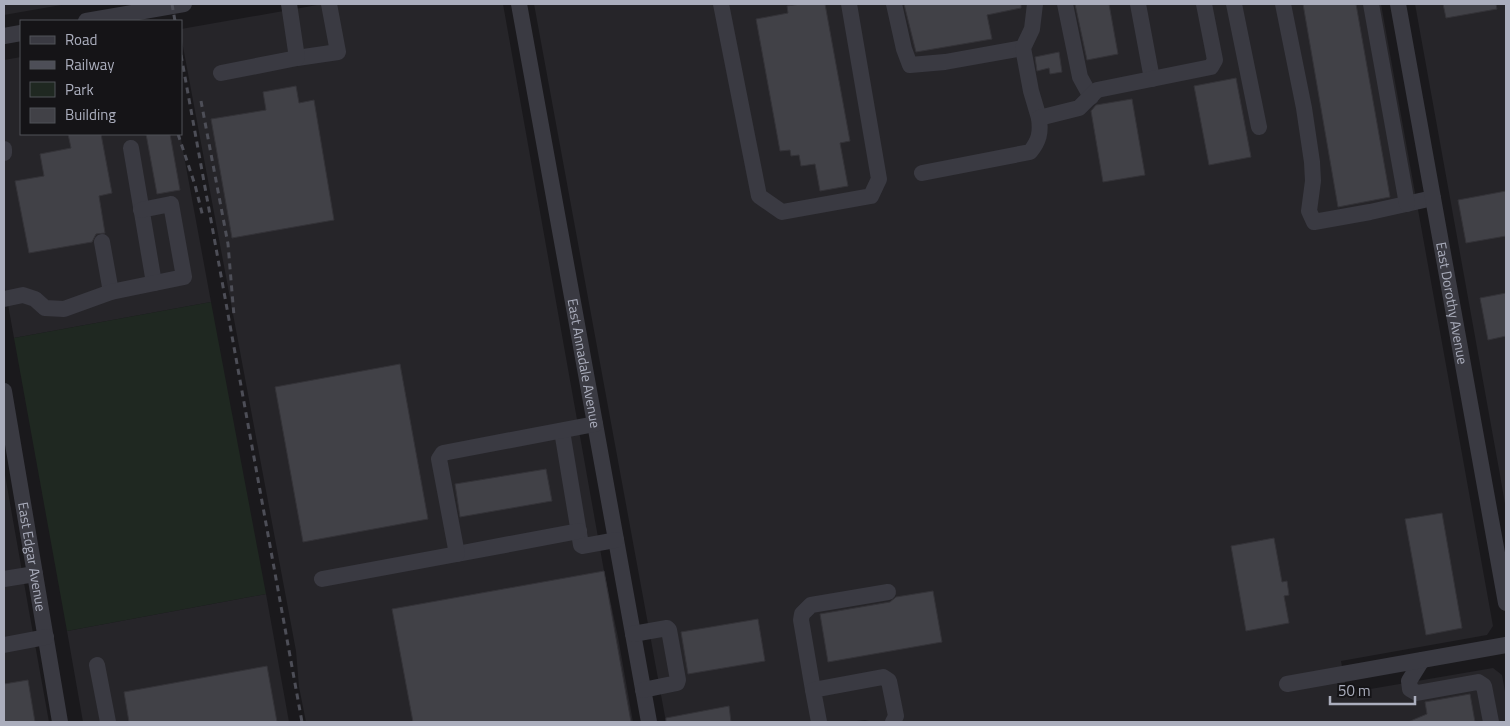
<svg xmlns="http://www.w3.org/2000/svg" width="1510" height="726" font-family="'Titillium Web',sans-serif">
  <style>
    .built { fill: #262529 }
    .green { fill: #1f2821 }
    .building { fill: #414147; stroke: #343338 }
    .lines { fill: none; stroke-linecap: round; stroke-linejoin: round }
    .minor { stroke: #3a3a42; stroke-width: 16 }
    .rail { stroke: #4d4e57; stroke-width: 3; stroke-dasharray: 6 5; stroke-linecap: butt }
    .labels { text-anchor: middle; stroke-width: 4; stroke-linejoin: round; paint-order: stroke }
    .street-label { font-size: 14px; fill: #abaebd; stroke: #151417 }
  </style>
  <rect width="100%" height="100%" fill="#1a191c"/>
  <path class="built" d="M4,4h63l-63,11z
    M323,4h180l101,567 14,66 15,85h-327l-7,-35 -3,-36 -115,-615v-7z
    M534,4h847l112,622 -6,9 -146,26 6,32 146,-25 9,7 4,22v25h-631l-10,-2 -16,2h-183z
    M1415,4h91v506l-6,-35z
    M21,57v77h159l31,168 -197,36 -10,-56v-222z
    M4,469l25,142 20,111h-45z
    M266,594l23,128h-206l-16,-91z"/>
  <path class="green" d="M211,302l55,292 -199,37 -53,-293z"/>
  <path class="building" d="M801,4h24l25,137 -10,2 8,43 -28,5 -5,-27 -14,2 -2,-11 -8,1 -1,-6 -10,1 -24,-132 32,-6 -1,-7z
    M904,4h117v4l-34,7 5,24 -76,13z
    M1075,4h34l9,50 -31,6z
    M1303,4h53l34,193 -52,10z
    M1443,4h53l1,5 -51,9z
    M1059,52l3,20 -12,2 -1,-6 -12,3 -2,-14z
    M1236,78l15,79 -42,8 -15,-79z
    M296,86l3,17 15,-3 20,120 -102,18 -21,-119 55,-9 -3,-18z
    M1132,99l13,76 -42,7 -12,-71 5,-6z
    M68,134h33l11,59 -13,3 6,37 -9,1 -4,8 -63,11 -14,-72 29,-5 -4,-22 31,-6z
    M146,134h24l10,56 -23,4z
    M1506,191v45l-40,7 -8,-43z
    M1506,293v43l-18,4 -8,-42z
    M400,364l28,155 -125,23 -28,-155z
    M546,469l6,32 -92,16 -5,-33z
    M1442,513l20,115 -36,7 -21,-116z
    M1274,538l8,44 5,-1 2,14 -5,1 5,27 -43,8 -15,-85z
    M604,571l27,151h-218l-21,-113z
    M933,591l9,51 -114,20 -8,-48 70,-12 6,-5z
    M758,619l7,42 -77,13 -7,-42z
    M267,666l10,56h-148l-5,-30z
    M28,680l7,42h-31v-38z
    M1470,694l5,28h-67l19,-8 -2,-12z
    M729,706l2,16h-65v-4z"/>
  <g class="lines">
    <g class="minor">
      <path id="s1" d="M519,4l130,718"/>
      <path d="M721,4l38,192 23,16 89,-16 8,-17 -30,-175"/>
      <path d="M894,4l10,45 6,16 35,-3 78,-14"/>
      <path d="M1035,4l-3,25 -9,19 8,43 8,27"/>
      <path d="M1065,4l15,73 11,20"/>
      <path d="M1138,4l14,75"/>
      <path d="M1234,4l25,123"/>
      <path d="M1283,4l21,104 8,54 1,19 -4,30 5,11 56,-10 63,-14"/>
      <path d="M1371,4l36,200"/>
      <path id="s2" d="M1398,4l108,599"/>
      <path d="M86,21l98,-17"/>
      <path d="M4,36l17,-3"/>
      <path d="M297,58l41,-6 -9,-48"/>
      <path d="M221,73l76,-15 -8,-54"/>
      <path d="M131,148l23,135"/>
      <path d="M4,149v4"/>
      <path d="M922,173l108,-21c9,-11 11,-19 9,-34l40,-10 18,-18 114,-23 4,-7 -11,-56"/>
      <path d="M102,242l9,50"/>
      <path d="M4,299l19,-4 12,4 10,9 19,1 47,-17 73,-15 -13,-73 -30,6"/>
      <path id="s3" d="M4,391l56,331"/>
      <path d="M562,431l19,114 2,1 33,-6"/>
      <path d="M457,554l122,-23"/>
      <path d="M4,579l31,-5"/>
      <path d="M322,579l135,-25 -18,-95 4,-6 152,-29"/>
      <path d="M633,634l34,-6 2,2 9,50 -1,3 -34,7"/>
      <path d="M4,645l42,-8"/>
      <path d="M1422,660l-13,21 1,8 7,4 61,-11 6,4 7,36"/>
      <path d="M97,665l11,57"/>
      <path d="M1287,684l219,-39"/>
      <path d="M813,690l-12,-70 1,-6 9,-9 77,-13"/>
      <path d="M819,722l-6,-32 70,-13 6,4 7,35 -3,6"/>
    </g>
    <path class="rail" d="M172,4l3,17
      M181,55l121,667
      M201,101l27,143 6,72
      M178,134l17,51 8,32"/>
  </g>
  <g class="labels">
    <g class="street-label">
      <text dy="5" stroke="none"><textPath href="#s2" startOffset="304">East Dorothy Avenue</textPath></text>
      <text dy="5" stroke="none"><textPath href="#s1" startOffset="365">East Annadale Avenue</textPath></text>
      <text dy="5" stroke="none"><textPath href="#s3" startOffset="168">East Edgar Avenue</textPath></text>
    </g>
  </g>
  <rect width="1510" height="726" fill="none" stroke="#abaebd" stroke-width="10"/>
  <rect x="20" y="20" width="162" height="115" fill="#151417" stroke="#515259"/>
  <rect x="30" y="36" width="25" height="8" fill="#3a3a42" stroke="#515259"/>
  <text x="65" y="45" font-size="15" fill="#abaebd">Road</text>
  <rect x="30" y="61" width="25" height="8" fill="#4d4e57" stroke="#515259"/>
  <text x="65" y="70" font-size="15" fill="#abaebd">Railway</text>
  <rect x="30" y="82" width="25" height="15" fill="#1f2821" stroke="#515259"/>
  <text x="65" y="95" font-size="15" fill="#abaebd">Park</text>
  <rect x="30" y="108" width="25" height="15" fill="#414147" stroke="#515259"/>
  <text x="65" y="120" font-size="15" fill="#abaebd">Building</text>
  <path d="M1330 696v8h85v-8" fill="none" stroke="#abaebd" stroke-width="2.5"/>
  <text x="1338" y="696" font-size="15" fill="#abaebd" stroke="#151417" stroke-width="4" paint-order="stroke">50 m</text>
</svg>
